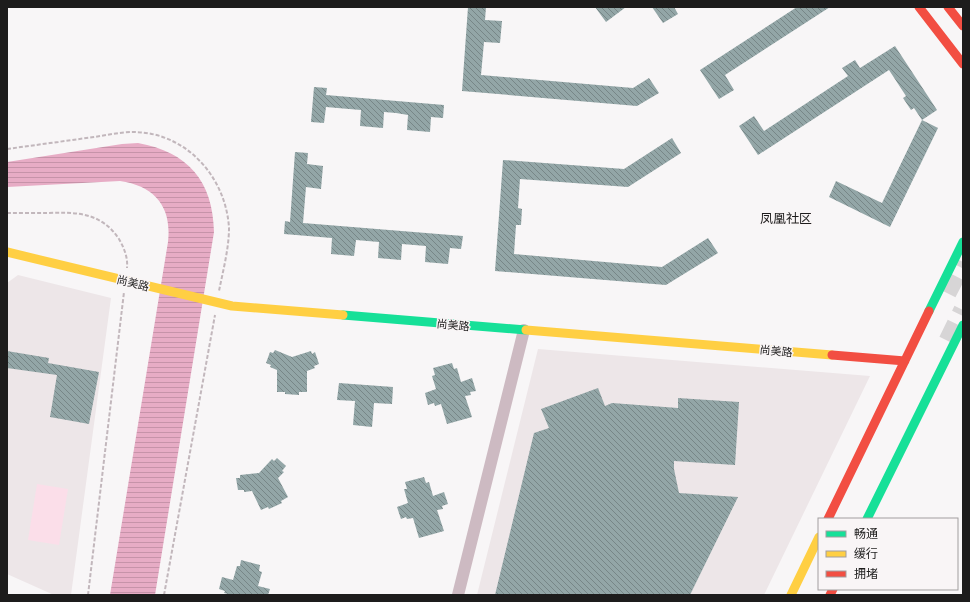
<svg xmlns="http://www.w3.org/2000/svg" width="970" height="602" font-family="Manrope,'Noto Sans SC',sans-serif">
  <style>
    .built { fill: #ede6e8 }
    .garden { fill: #fbdee9 }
    .water { fill: url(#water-rules) }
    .building { fill: url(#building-back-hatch) }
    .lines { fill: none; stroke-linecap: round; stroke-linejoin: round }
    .primary-tunnel { stroke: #d7d5d6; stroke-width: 19; stroke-dasharray: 19 10; stroke-linecap: butt }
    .path { stroke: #c2b7bc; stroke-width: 2; stroke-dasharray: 4 2; stroke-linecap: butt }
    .street { stroke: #cdbac2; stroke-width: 12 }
    .fast { stroke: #16e098; stroke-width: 9 }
    .slow { stroke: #ffcf43; stroke-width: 9 }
    .jam { stroke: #f24e42; stroke-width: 9 }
    .labels { text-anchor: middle; stroke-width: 3; stroke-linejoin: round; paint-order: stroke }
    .street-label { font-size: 11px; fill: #1d1c1c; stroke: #f9f5f6 }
    .quarter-label { font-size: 13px; fill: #1d1c1c; stroke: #f9f5f6 }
  </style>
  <defs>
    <pattern id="water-rules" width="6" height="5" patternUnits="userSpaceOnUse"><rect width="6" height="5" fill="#e7acc5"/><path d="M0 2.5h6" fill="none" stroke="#c693a9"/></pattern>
    <pattern id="building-back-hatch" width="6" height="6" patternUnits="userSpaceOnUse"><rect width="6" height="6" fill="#93a6a7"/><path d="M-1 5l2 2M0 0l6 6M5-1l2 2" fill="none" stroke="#778687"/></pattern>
  </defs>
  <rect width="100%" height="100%" fill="#f8f6f7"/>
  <path class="built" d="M18,275l93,23 -40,297h-17l-47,-21v-291z
    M538,349l332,27 -106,219h-287z"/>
  <path class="garden" d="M37,484l31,5 -9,56 -31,-5z"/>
  <path class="water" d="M138,143c50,9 75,38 76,89l-59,363h-45l58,-353c4,-35 -13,-56 -48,-61l-113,6v-25l115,-18z"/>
  <path class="building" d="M468,7h18l-1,13 17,1 -2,22 -16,-1 -3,33 152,13 16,-10 10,15 -22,13 -175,-15z
    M595,7h31l-20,15z
    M652,7h22l4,7 -15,9z
    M797,7h33l-105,68 9,15 -15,9 -19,-29z
    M895,46l42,64 -15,10 -8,-12 -3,2 -8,-12 3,-2 -17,-26 -131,85 -19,-29 15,-10 10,15 84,-55 -6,-8 13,-8 5,8z
    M314,87l13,1 -1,7 118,10 -1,13 -12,-1 -1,15 -23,-2 1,-15 -12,-2 -12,-1 -1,16 -23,-2 1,-16 -12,-1 -23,-2 -2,16 -13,-1z
    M922,120l16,8 -48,99 -61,-30 7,-16 46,22z
    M672,138l9,15 -53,34 -108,-8 -2,29 4,1 -1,16h-5l-2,29 148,13 46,-29 10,15 -52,32 -171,-14 8,-111 121,9z
    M295,152l13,1 -1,11 16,2 -2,23 -15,-2 -3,36 160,13 -2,13 -11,-1 -2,16 -23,-2 1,-16 -24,-2 -1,16 -23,-2 1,-16 -23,-2 -2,16 -23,-2 1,-16 -48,-4 1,-13 5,1z
    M275,350l17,7 19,-6 1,3 3,-2 4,12 -5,2 1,2 -8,3v21h-8v3l-14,-1v-2h-8v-22l-7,-3 1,-2 -5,-2 4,-11 3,1z
    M7,351l42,7 -1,5 51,9 -10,52 -39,-7 7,-42 -50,-7z
    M452,363l2,6 3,-1 4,14 11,-4 4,13 -6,1 1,3 -6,1 7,21 -25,7 -6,-20 -6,2 -1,-3 -6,2 -3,-12 11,-4 -4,-13 3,-1 -2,-7z
    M339,383l54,4 -1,17 -18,-1 -2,24 -19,-2 2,-24 -18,-1z
    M598,388l7,18 7,-3 66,5v-10l61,4 -4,63 -61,-4v8l5,24 59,4 -48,98h-195l39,-162 15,-5 -8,-19z
    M277,458l9,8 -4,5 2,1 -6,6 10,19 -7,4 1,2 -13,6 -1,-2 -7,3 -9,-19 -8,1v-2h-6l-2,-12h4v-3l19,-2 13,-14 2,2z
    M424,477l2,6 3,-1 4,14 11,-4 4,12 -6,2 1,3 -6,1 7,21 -25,7 -6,-20 -6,1 -1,-2 -5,2 -4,-12 11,-4 -4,-14h3l-2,-7z
    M241,560l19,5 -1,6 3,1 -4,14 12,3 -2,6h-36l-8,-2 1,-2 -6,-2 3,-12 11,3 4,-14h3z"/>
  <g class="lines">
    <path class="primary-tunnel" d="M947,293l16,-31
      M948,341l15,-31"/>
    <path class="path" d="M7,149c29,-4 58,-8 87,-12 13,-2 27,-5 39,-5 53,0 93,45 96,96 0,20 -6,43 -10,63
      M7,213c13,0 27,0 40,0 29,-1 54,-1 72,26 5,9 9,18 8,29
      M88,595l36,-303
      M164,595l51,-280"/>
    <path class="street" d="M458,595l66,-265"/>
    <path class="fast" d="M929,311l34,-69
      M343,315l183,15
      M867,519l96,-194"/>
    <path class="slow" d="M7,252l225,54 111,9
      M526,330l306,25
      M791,595l28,-58"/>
    <path class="jam" d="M919,7l44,57
      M948,7l15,19
      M832,355l73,6
      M828,519l101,-208
      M830,595l3,-6"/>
  </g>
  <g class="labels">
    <g class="street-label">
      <text transform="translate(133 283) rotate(14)" y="4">尚美路</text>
      <text transform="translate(453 325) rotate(5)" y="4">尚美路</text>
      <text transform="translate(776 351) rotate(5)" y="4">尚美路</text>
    </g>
    <g class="quarter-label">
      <text x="786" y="223">凤凰社区</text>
    </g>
  </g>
  <rect width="970" height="602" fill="none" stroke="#1d1c1c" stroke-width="16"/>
  <rect x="818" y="518" width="140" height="72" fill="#f9f5f6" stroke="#a19e9f"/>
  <rect x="826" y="531" width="20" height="6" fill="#16e098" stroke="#a19e9f"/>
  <text x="854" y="538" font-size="12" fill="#1d1c1c">畅通</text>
  <rect x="826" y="551" width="20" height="6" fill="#ffcf43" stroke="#a19e9f"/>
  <text x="854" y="558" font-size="12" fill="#1d1c1c">缓行</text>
  <rect x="826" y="571" width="20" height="6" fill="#f24e42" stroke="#a19e9f"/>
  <text x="854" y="578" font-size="12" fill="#1d1c1c">拥堵</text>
</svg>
